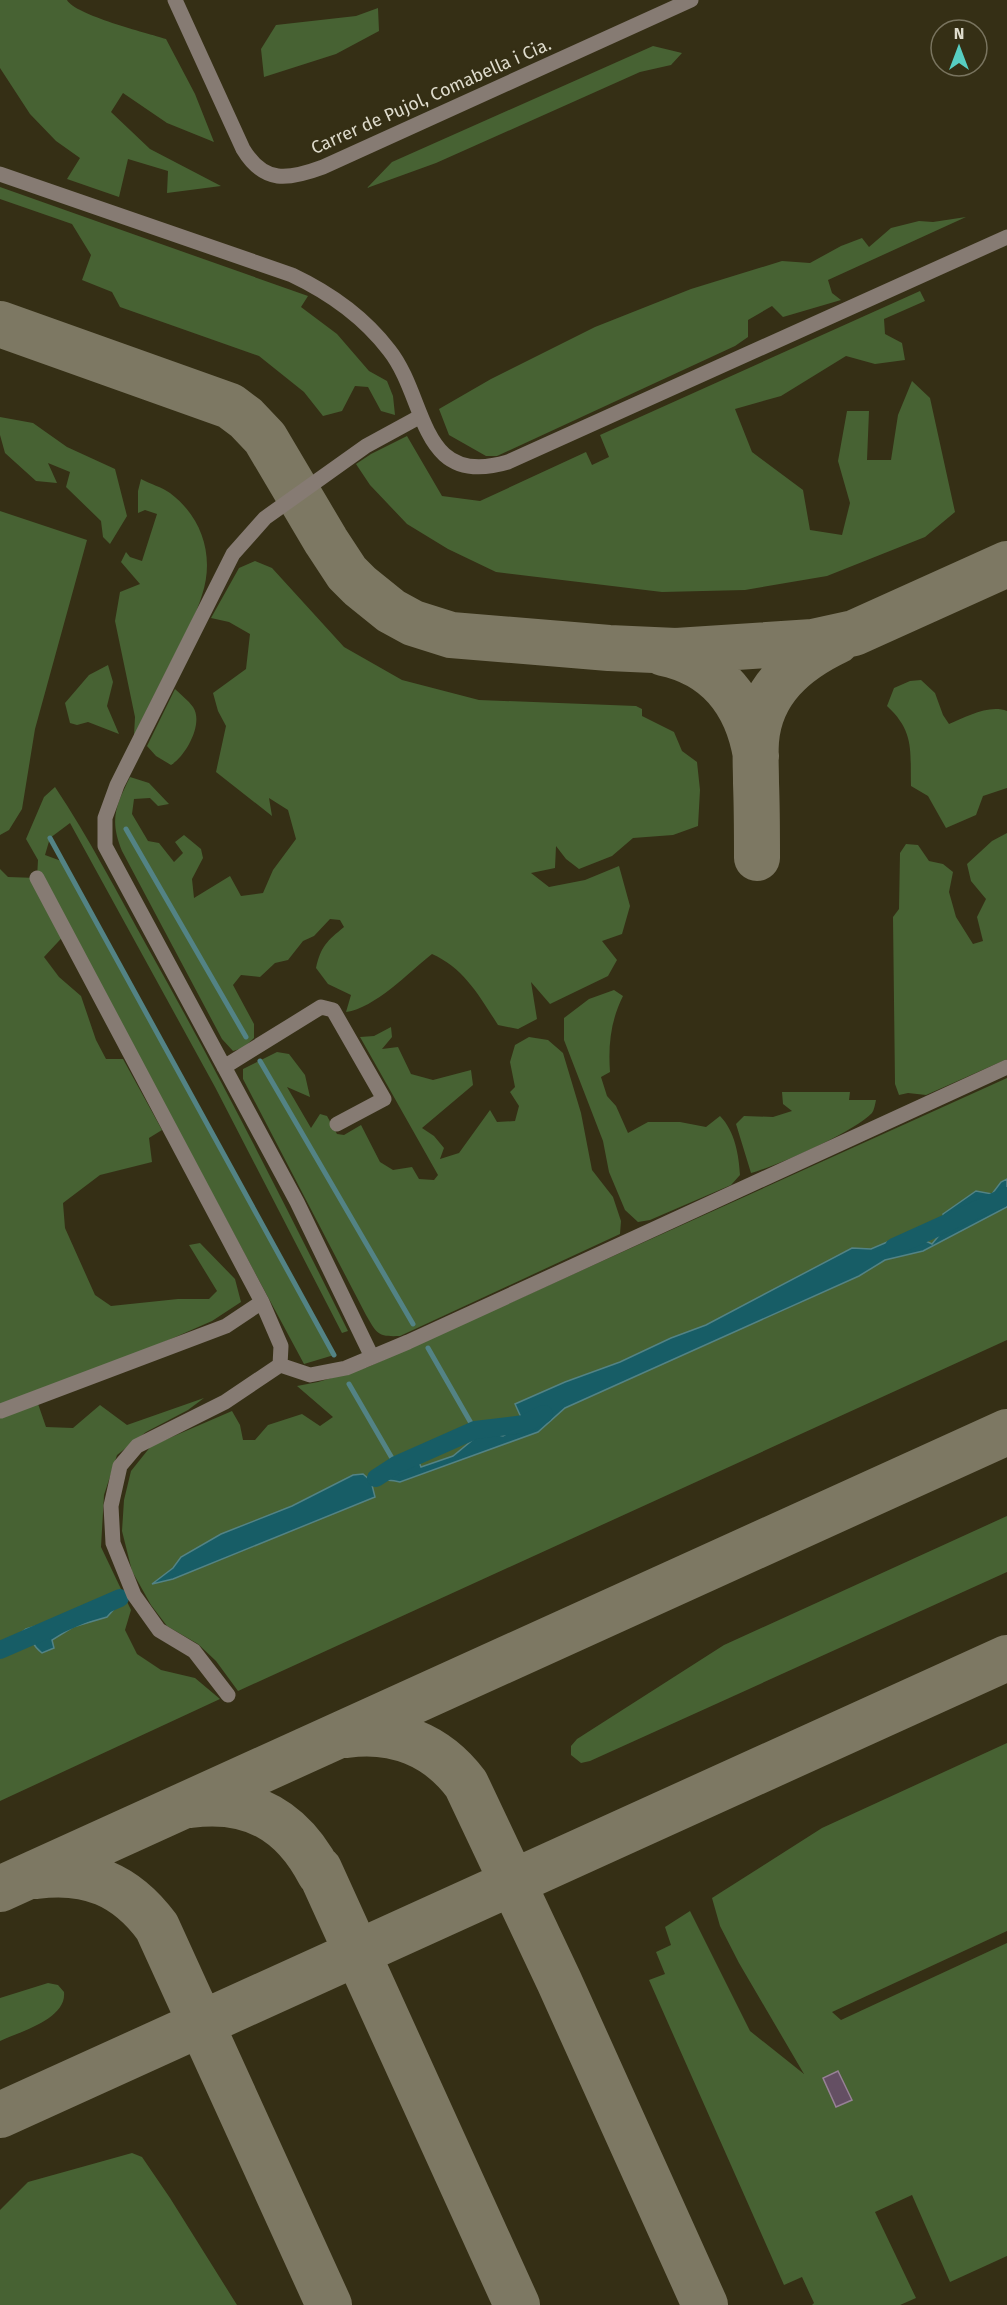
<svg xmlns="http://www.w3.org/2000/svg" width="1007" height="2305" font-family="'Fira Sans',sans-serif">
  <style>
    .green { fill: #476233 }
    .water { fill: #175d66; stroke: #538385; stroke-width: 1.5 }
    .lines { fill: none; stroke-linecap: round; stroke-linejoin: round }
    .stream { stroke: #538385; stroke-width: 5 }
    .canal { stroke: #175d66; stroke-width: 18 }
    .taxiway { stroke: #7d7863; stroke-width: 46 }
    .building { fill: #644f63; stroke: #978196; stroke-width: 1.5 }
    .minor { stroke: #867b73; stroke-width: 15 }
    .labels { text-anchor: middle; stroke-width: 4.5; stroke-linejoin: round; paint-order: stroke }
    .street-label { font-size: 18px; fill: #dfdccd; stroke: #352f15 }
  </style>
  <rect width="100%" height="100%" fill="#352f15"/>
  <path class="green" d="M0,0h67c8,15 80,33 99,39l29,55 19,48 -47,-19 -44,-30 -12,19 39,37 71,37 -54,7 1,-22 -40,-12 -9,38 -52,-18 13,-21 -24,-17 -26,-27 -30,-46z
    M378,8l1,23 -43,23 -72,23 -3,-28 15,-24 80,-9z
    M653,46l29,7 -11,12 -31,7 -204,91 -69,25 25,-26z
    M0,187l308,109 -7,11 36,27 32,37 18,10 6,15 2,19 -14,-4 -13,-24 -13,-1 -13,25 -19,5 -19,-24 -45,-36 -139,-49 -8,-15 -30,-12 9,-25 -19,-31 -72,-25z
    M966,217l-138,63 4,13 9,7 -58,17 -11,-11 -24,14v17l-13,9 -238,110h-11l-37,-21 -10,-26 52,-30 104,-52 96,-38 91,-28 28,2 31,-17 21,-8 7,9 22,-19 28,-7 14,1z
    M920,291l5,10 -41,18 1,15 17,9 3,17 -30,4 -29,-8 -65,40 -46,13 17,43 51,38 7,40 32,5 8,-32 -12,-42 9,-50h22l-2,49h24l7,-45 14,-34 18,17 25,114 -30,25 -98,39 -82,14 -83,2 -166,-20 -48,-23 -41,-25 -37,-39 -14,-21 15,-10 36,-18 35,60 38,5 106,-49 6,13 17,-8 -9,-22z
    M0,417l33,6 34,24 48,22 12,47 -17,28 -7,-7 -2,-16 -35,-34 4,-15 -22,-9 9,20 -21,-2 -31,-28 -5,-18z
    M141,479c9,5 21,8 29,14 32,24 45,63 32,102 -6,20 -17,40 -27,59 -14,27 -28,55 -41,82l1,-19 -20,-96 5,-29 20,-8 -19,-22 5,-10 4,5 12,4 15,-47 -12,-4 -7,3v-22z
    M0,511l87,29 -52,189 -13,80 -13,21 -9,5z
    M255,561l17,7 72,79 58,33 77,20 157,6 6,3v7l32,16 8,19 15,11 3,28 -2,36 -25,9 -40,3 -21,18 -33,13 -13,-10 -10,-13 -1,22 -24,5 18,14 36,-7 34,-14 11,40 -8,28 -20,7 15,19 -9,16 -58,28 -19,-22 6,37 -19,10 -20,-4c-18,-28 -34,-57 -66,-71 -24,19 -57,54 -86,58l5,-17 -23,-11 -12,-16c5,-22 11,-27 28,-41l-4,-7 -10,-1 -16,17 -11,5 -15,19 -13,3 -15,14 -19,-2 -8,10 21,39v14l-11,10 -10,3 -11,-12 -100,-188c-13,-32 -6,-45 8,-74l19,6 20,21 -11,2 -8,-8 -16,1 -2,15 16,27 11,2 15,19 9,-9 -8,-11 9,-7 17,14 2,9 -11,21 2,19 36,-22 11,20 22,-3 10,-23 23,-31 -8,-29 -19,-12 3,18 -56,-44 10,-46 -8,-15 -5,-18 33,-24 4,-35 -21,-12 -18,-4 28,-50z
    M108,665l5,17 -6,24 12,28 -31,-12 -11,3 -7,-2 -5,-20 24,-28z
    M921,680l14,13 8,22 6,9c17,-7 40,-20 58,-13v77l-24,8 -7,19 -30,13 -18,-32 -17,-10c-1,-35 4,-54 -24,-80l7,-18 16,-7z
    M175,689c6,6 13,11 18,18 11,16 -7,49 -22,58l-15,-9 -9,-10z
    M55,787c34,51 63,107 93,161 71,126 136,254 200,383l-6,2 -127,-246 -145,-264 -20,15 -5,17 19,7 270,493 -30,9 -234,-435 -26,28 15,20 22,19 15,44 10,19h17l39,71 -13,8 3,24 -52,13 -37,28 2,25 30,67 16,11 67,-7h31l8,-8 -28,-46 11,-2 35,36 6,23 -29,19 -176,77 10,29 27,1 27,-23 27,20 77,-27 -16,12 -42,22 -29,23 -13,40 -3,52 30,63 -6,20 12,24 24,16 34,8 25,21 -220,102v-932l8,8 29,1 1,-18 -12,-21 18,-42z
    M1007,833v226l-81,36 -18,-2 -9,2 -4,-11 -2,-167 6,-8 1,-56 6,-9 12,1 11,16 14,3 10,8 -4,20 7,25 17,27 10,-3 -6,-24 9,-18 -15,-18 -4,-17 25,-23z
    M614,990l9,6c-12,24 -15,48 -13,76l-9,5 6,19 9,10 12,27 20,-11h32l26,5 14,-11c15,15 19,40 20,59l-9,10 -81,35 -12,2 -13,-12 -16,-38 -6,-31 -39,-101v-22l25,-19z
    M391,1027l1,10 -10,12 16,-2 13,27 22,6 38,-10 2,15 -51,43 12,8 10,12 -4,11 19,-6 31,-43 7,12 18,-1 4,-15 -9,-14 5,-5 -5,-25 5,-17 14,-8 19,3 15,13 18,60 11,57 21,27 8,24 -1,13 -220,102c-22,1 -23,-2 -34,-21l-123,-236v-10l34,-17 12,2 16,21 5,22 -23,-10 24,41 9,-14 7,2 10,18 7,1 17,-10 19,37 13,8 19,-3 7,12 15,1 4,-5 -78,-138 14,-1z
    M1007,1078v262l-769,351 -22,-30 -18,-17 -31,-18 -16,-21 -19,-34 -10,-40 2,-31 7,-29 20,-25 81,-35 8,14 3,15h12l13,-15 34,-11 18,12 13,-9 -36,-31 21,-4 50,-15z
    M782,1092h68l-1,8h27c-1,5 -2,10 -4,13 -18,19 -95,53 -121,60l-15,-49 8,-8 29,1 19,-6 -9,-7z
    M1007,1516v56l-417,189 -9,2 -10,-8v-9l6,-7 147,-94z
    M1007,1743v188l-175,81 9,8 166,-77v313l-57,26 -38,-87 -37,17 41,86 -16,7h-88l2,-2 -12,-26 -18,8 -135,-305 16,-6 -9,-22 15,-7 -6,-18 25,-16 60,120 54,43 -65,-111 -19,-37 -8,-28 110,-70z
    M48,1983l10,2 6,7c3,27 -45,40 -64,49v-43z
    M132,2153l10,4 28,41 67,107h-237v-95l28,-28z"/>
  <path class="water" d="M1007,1179v28l-84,44 -38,9 -26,16 -294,132 -27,24 -138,50c-10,-3 -19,-3 -28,3l3,12 -202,82 -21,5 21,-16 8,-11 40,-23 71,-28 61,-31 10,-1 7,6 39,-20 10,2 2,5 32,-11 22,-18v-8l28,6 21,-12 -9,-20 50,-22 55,-20 51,-24 35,-13 146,-77 19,1 42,-18 2,5 17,8 13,-16 -2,-14 33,-23 16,3 9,-12z
    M113,1601l3,6 -9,10 -34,10 -21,13 2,8 -12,5c-11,-8 -8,-13 -16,-20l-26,16v-4h5l21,-16 27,-8 8,2 18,-5 15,-10z"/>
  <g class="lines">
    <path class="stream" d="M126,829l120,208
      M50,838l284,517
      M260,1061l153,263
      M428,1348l47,82
      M349,1384l47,81"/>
    <path class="canal" d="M894,1247l113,-51
      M376,1478l20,-13 79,-35 49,-6 20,-10
      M0,1650l120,-52"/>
    <path class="taxiway" d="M0,324l230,82 16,12 19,20 61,103 21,32 13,13 31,25 22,12 38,12 158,13 67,3 137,-9 41,-9 153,-69
      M663,653c54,11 84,50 93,103
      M757,858c0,-25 0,-50 -1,-75 0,-14 -1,-28 0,-42 4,-50 39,-80 81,-100
      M346,1735c48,-7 91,10 120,49l93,197 146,324
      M190,1805c60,-8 102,15 130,69
      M319,1869l198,436
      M36,1876c52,-7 90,9 121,51l172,378
      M0,1889l1007,-457
      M0,2115l1007,-457"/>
  </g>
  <path class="building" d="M838,2071l14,29 -16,7 -13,-29z"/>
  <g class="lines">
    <path class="minor" d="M175,0l68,149c21,35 45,31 80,18l368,-167
      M0,174l292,101c38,18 71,41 97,75 39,49 29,139 119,112l499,-225
      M37,878l225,424 19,44 -1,19
      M224,1067l97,-60 12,3 51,89 -47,25
      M372,1357l-75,-155 -192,-356v-28l12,-33 116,-231 32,-36 101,-72 55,-30
      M1,1411l225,-85 36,-24
      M228,1695l-34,-44 -35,-21 -25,-35 -21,-52 -2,-37 9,-40 17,-20 88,-44 55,-37 30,10 36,-7 62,-26 599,-275"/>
  </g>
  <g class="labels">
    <g class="street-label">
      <text transform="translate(431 96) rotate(-24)" y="6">Carrer de Pujol, Comabella i Cia.</text>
    </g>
  </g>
  <g transform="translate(959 48)"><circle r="28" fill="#352f15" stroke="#79745f" stroke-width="1.5"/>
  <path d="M0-4.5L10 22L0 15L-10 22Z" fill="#57cec2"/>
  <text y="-9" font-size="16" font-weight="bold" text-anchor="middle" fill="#dfdccd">N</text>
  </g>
</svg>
